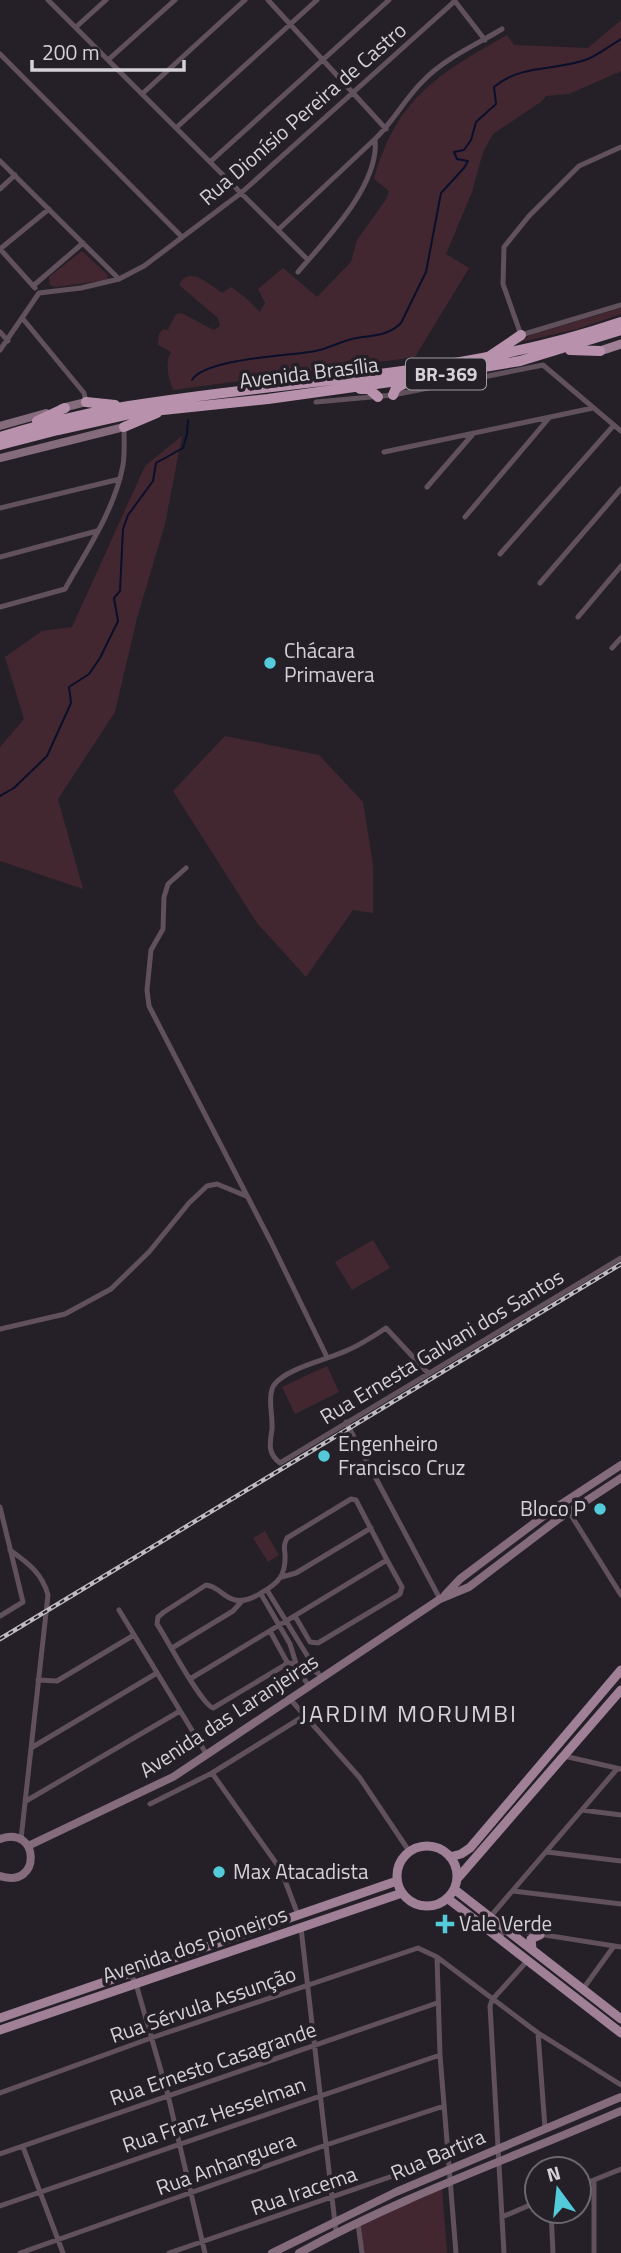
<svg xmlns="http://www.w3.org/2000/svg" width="621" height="2253" font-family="'Titillium Web',sans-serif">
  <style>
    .green { fill: #432730 }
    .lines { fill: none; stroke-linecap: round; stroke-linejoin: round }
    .stream { stroke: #0a0f2b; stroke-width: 2 }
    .street { stroke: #60515c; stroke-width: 5 }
    .secondary { stroke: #846c7c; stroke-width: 8 }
    .primary { stroke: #9f8096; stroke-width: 9 }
    .highway { stroke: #b892ad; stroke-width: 10 }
    .rail-casing { stroke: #bfbcc1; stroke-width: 4.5 }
    .rail { stroke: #252027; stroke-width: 2; stroke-dasharray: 5; stroke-linecap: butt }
    .poi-dot { fill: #53cbdb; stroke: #252027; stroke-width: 2.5 }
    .labels { text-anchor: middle; stroke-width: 7; stroke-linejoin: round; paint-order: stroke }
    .shield { fill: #252027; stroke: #a09da2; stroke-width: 2 }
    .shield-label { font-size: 19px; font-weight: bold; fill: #d5d2d7 }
    .street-label { font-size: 21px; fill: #d5d2d7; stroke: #252027 }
    .poi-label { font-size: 21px; fill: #d5d2d7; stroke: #252027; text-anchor: start }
    .quarter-label { font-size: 24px; letter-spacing: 2px; fill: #d5d2d7; stroke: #252027 }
  </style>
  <rect width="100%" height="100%" fill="#252027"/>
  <path class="green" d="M621,20v51l-52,23 -23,2 -4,5 -49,33 -10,18 -11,40 -26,62 23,14 -54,89 -242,33c-4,-12 -9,-26 -2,-38l-13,-7 1,-11 4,-5 5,1 8,-16 5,-1 33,17 6,-4 -2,-8 -39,-33c10,-21 31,0 43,8l9,-6 15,11 14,14 5,-9 -7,-14 25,-21 34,29 34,-35 6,-22 30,-42 2,-7 -15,-12c22,-80 64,-105 133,-144l7,10 74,3z
    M82,251l26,24 -1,5 -51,7 -6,-2 -1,-8z
    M621,308v6l-44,15 -61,14 15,-8z
    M182,436l-17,88 -28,94 -22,94 -57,87 25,90 -83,-28v-114l24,-28 -19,-62 37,-26 30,-4 73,-161z
    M225,736l94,19 44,47 10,63v48l-20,-3 -47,67 -49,-54 -84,-132z
    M373,1240l17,28 -38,22 -17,-28z
    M327,1366l12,26 -44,22 -13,-27z
    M265,1531l14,24 -11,7 -15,-24z
    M442,2188l5,65h-85l-2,-28z"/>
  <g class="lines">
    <path class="stream" d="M192,380c13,-22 98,-24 124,-29 14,-3 27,-11 41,-13 17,-3 31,-2 44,-15l25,-51 15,-79 23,-25 4,-7 -11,-2 -3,-7 10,-2 7,-10 5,-18 20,-18 -2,-17c26,-23 64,-16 94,-28 11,-5 22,-13 33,-20
      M0,796l14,-8 33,-32 24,-53 -2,-16 20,-13 11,-16 18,-37 -4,-23 6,-7 3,-62 5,-14 25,-34 3,-18 27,-15 4,-14 1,-14"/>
    <path class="street" d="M48,0l260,260
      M268,0l118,129
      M454,0l31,40
      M76,27l30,-27
      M0,54l182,183
      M108,60l67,-60
      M142,94l103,-94
      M176,128l141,-128
      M621,147l-42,19 -50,50 -25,31 -1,37 18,51 100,-30
      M0,161l119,118
      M210,162l179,-162
      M0,189l15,-14
      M278,230l97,-91
      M0,249l49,-40
      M0,249l35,39
      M298,272c28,-33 82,-87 77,-133 19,-18 30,-41 49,-59 21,-22 52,-35 78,-51
      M33,286l50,-43
      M23,319l61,74 2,9
      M0,332l8,9
      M0,350l39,-57 42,-5 38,-9 25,-13 97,-73 214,-192
      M316,402l77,-7 150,-30 78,66
      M384,452l209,-44
      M427,487l46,-53
      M0,508l120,-29
      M465,517l84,-99
      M500,554l114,-129
      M0,557l97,-26
      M540,583l81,-94
      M0,607l65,-18c22,-39 50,-80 58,-124 2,-12 1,-26 1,-38
      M578,617l43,-51
      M612,648l9,-10
      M186,868l-18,16 -4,13 -1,32 -12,21 -4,40 2,16 122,236 56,115
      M0,1329l65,-15 46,-25 38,-37 40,-49 18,-17 10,-2 29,12
      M428,1373l-42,-45c-12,8 -24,16 -38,22 -18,9 -62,18 -74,35 -7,11 -1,31 -2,44 -2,14 -5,24 8,34l341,-205
      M346,1422l94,177
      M0,1507l23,95 -23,14
      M569,1512l52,83
      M10,1550c18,13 32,23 38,45l-27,244
      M282,1577l14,-4 75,-45
      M267,1590l54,88
      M261,1594l29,50 8,26 11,16
      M119,1610l88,145
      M295,1616l15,26 8,1 82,-49 2,-7 -15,-27
      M172,1648l61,-37 9,-10
      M287,1662l31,11
      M190,1679l197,-119 -31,-60 -5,-1 -64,39c-3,6 -3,9 -2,16 1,21 -6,29 -24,39 -8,5 -16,9 -26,7 -11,-2 -17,-14 -29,-15l-42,27 -6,5 -1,7c10,15 43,79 56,84l72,-43 2,-3 -17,-31
      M38,1680l19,1 77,-46
      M290,1699l70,79 49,73
      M31,1748l126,-75
      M564,1756l57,13
      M212,1773l69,97 17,45
      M26,1801l154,-90
      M150,1804l62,-31 92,-57
      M582,1810l39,5
      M547,1852l74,9
      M513,1891l108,13
      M490,1917l127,-148
      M301,1928l35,304
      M498,1939l8,-10 115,18
      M437,1957l3,98 16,198
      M130,1973l6,11 32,111 37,158
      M583,1989l31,-43
      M538,2033l7,95
      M0,2093l151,-55 267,-90 19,9 101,76 83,52
      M23,2147l40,106
      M0,2154l437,-151
      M579,2186l42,-17
      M0,2206l440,-151
      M551,2211l2,42
      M502,2217l35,-15
      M358,2224l4,29
      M20,2253l306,-108 118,-39
      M169,2253l279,-96
      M504,2253l-14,-247 2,-6 36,-40
      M594,2253v-73"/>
    <path class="secondary" d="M62,408l24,-6
      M0,426l46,-13
      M0,458l124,-31
      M445,1595l15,-16 89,-67 72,-47
      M0,1839c40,-15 42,51 0,37
      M28,1846l145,-69 267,-178 29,-12 88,-67 64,-42
      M272,2253l124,-61 225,-95
      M299,2253c103,-57 214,-95 322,-142"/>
    <path class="primary" d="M600,351l21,-7
      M397 1876a30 30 0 1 1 60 0a30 30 0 1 1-60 0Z
      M450,1857l11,-3 9,-6 151,-178
      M457,1879l164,-189
      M454,1889l167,130
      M447,1898l174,135
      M532,1949l-1,-10 9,-4
      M0,2018l397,-137
      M0,2030l402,-137"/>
    <path class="highway" d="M570,350l30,1
      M490,356l31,-21
      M360,389h9l9,8
      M393,395l3,-7 11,-6
      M86,402l29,3
      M37,421l28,-13
      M124,427l33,-14
      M0,437c43,-13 85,-24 129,-31 166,-27 331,-29 492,-84
      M0,445l58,-15 76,-17 134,-14 151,-21 101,-17 101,-31"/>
    <g class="rail-casing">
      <path id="rail" d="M0,1639l621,-375"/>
    </g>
    <use href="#rail" class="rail"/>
  </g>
  <g class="poi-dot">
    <circle cx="270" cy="663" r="7"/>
    <circle cx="324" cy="1456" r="7"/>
    <circle cx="600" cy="1509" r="7"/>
    <circle cx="219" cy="1872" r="7"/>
    <path d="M441.5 1913.5h7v7h7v7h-7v7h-7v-7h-7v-7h7z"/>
  </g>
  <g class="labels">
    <rect class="shield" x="406" y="358.5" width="80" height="31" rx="5"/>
    <g class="shield-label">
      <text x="446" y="381">BR-369</text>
    </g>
    <g class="street-label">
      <text transform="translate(303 114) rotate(-41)" y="7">Rua Dionísio Pereira de Castro</text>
      <text transform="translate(309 373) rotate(-7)" y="7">Avenida Brasília</text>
      <text transform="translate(442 1347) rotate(-31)" y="7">Rua Ernesta Galvani dos Santos</text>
      <text transform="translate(229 1716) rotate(-33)" y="7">Avenida das Laranjeiras</text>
      <text transform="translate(195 1945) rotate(-19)" y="7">Avenida dos Pioneiros</text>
      <text transform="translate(203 2005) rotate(-19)" y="7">Rua Sérvula Assunção</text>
      <text transform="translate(213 2064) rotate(-19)" y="7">Rua Ernesto Casagrande</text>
      <text transform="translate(214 2115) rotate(-19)" y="7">Rua Franz Hesselman</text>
      <text transform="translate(438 2155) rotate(-23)" y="7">Rua Bartira</text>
      <text transform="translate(226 2164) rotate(-20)" y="7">Rua Anhanguera</text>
      <text transform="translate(304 2191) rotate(-19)" y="7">Rua Iracema</text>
    </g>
    <g class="poi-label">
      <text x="284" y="658">Chácara<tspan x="284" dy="24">Primavera</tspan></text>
      <text x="338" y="1451">Engenheiro<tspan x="338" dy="24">Francisco Cruz</tspan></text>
      <text x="586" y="1516" text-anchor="end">Bloco P</text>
      <text x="233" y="1879">Max Atacadista</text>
      <text x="459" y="1931">Vale Verde</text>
    </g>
    <g class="quarter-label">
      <text x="409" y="1722">JARDIM MORUMBI</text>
    </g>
  </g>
  <g transform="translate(558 2190) rotate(345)"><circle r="33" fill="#252027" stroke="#6b676d" stroke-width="2"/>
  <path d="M0-5L12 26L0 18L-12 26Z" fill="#53cbdb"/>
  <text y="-10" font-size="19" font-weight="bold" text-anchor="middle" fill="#d5d2d7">N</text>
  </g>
  <path d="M32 60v10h152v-10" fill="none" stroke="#d5d2d7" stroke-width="3.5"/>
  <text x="42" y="60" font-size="21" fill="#d5d2d7" stroke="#252027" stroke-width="5" paint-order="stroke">200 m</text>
</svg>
